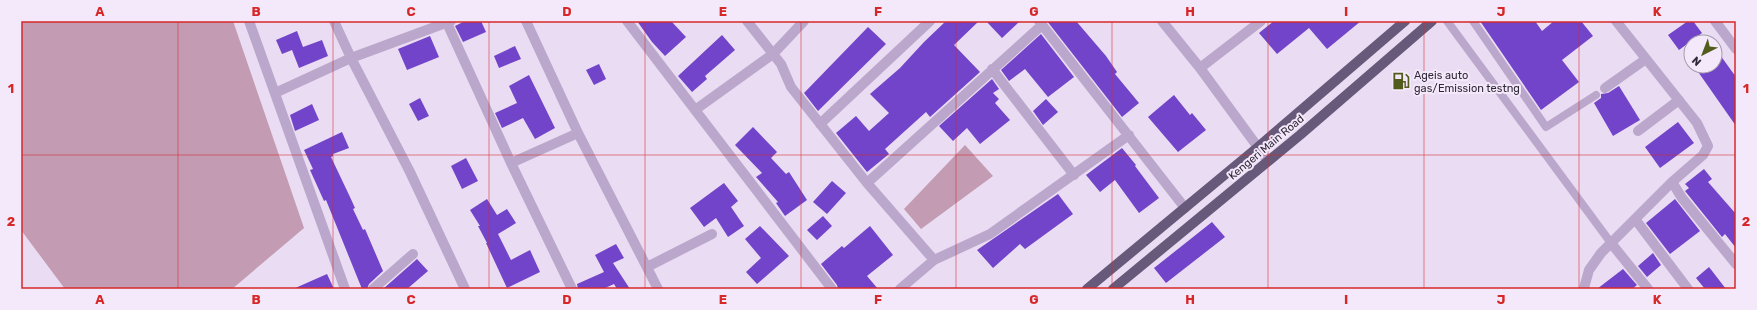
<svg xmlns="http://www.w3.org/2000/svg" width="1757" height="310" font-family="Rubik,sans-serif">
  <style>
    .green { fill: #c39bb2 }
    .building { fill: #7144c9 }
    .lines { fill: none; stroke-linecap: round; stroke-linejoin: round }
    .service { stroke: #bba7cb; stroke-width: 8 }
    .minor { stroke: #bba7cb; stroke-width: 10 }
    .primary { stroke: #67597a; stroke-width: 10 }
    .grid { fill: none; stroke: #d62828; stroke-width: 1; stroke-opacity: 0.55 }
    .labels { text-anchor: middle; stroke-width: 4; stroke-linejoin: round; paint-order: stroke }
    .poi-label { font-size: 11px; fill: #2f2838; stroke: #f4e9fa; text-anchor: start }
    .street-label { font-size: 11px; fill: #2f2838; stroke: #f4e9fa }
    .neatline { fill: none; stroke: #d62828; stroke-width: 1.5 }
    .grid-label { font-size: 13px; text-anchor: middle; font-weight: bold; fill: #d62828 }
  </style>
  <rect width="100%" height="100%" fill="#eadcf3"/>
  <path class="green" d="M21,21h212l71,207 -72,61h-167l-44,-59z
    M965,145l28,31 -72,53 -17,-20z"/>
  <path class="building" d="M465,21h16l5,11 -23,10 -8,-16z
    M637,21h34l15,16 -21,19 -13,-14z
    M946,21h33l-25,24 26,27 -50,45 -4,-5 -41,37 4,5 -22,18 -31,-39 20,-17 13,15 20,-18 -19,-19 30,-26 24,-26z
    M986,21h34l-18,17z
    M1047,21h29l30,35 11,16 -2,2 24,29 -17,14z
    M1274,21h87l-34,28 -18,-21 -32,26 -18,-21z
    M1480,21h55l7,10 12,-10h27l12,15 -31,24 17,22 -38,28z
    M1688,21h5l9,12 -23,17 -11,-15z
    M868,27l18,17 -68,67 -14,-18z
    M297,31l6,16 19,-7 6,16 -29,12 -7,-18 -10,4 -6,-14z
    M1041,34l33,43 -26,20 -23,-28 -16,12 -8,-11z
    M722,35l13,15 -30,26 2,3 -15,13 -14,-16z
    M430,36l9,21 -32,13 -9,-21z
    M515,46l6,13 -22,9 -5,-12z
    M1715,48l21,29v49l-42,-60h21z
    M599,64l7,15 -12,6 -8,-15z
    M529,75l26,53 -20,11 -12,-21 -21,10 -7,-15 22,-10 -8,-17z
    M992,79l7,10 -6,4 6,6 -4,4 15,17 -30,24 -13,-16 -14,13 -14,-15z
    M1619,86l21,34 -27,16 -19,-33 7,-5v-4l7,-1z
    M1174,95l16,20 2,-2 14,17 -28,22 -30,-35z
    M420,98l9,18 -11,5 -9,-17z
    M1046,99l12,13 -15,13 -10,-14z
    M312,104l7,16 -24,11 -5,-16z
    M1678,122l16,21 -34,25 -15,-21z
    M753,127l24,25 -6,6 15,16 3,-2 18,28 -22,16 -9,-13 2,-1 -22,-25 6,-4 -27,-28z
    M342,132l7,16 -16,6v2l-2,1 19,40 5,11 -2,1 10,21 2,-1 18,42 -14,13 -2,5h-5l-36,-89 -2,1 -14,-31 3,-1 -9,-19z
    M1122,148l14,17 -1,1 24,32 -20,15 -24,-33 -15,12 -14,-17z
    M466,158l12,23 -16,8 -11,-23z
    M1704,169l8,10 -4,3 28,32v34l-11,-14 -3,3 -37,-46 4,-3 -4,-4z
    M832,181l14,12 -19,21 -14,-12z
    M724,183l14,18 -7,6 13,19 -16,11 -12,-19 -12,9 -14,-19z
    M1058,194l15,20 -48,35 -5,-5 -27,24 -16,-18z
    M487,199l10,16 10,-6 9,14 -18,11 13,26 19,-10 10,22 -33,16 -21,-45h1l-9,-17h2l-10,-16z
    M1675,199l25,32 -30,23 -24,-31z
    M823,216l9,10 -15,14 -10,-10z
    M1212,222l13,15 -59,46 -12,-15z
    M760,226l29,30 -32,28 -11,-12 15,-14 -16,-19z
    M870,226l23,29 -26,21 11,13h-40l-1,-4 -16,-21 21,-18 2,2z
    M616,244l8,14 -11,5 17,26h-13l-3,-5 -11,5h-25l-1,-5 27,-12 -9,-17z
    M1653,253l8,12 -14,12 -9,-11z
    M417,259l11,12 -21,18h-24z
    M1709,267l17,22h-21l-9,-11z
    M1623,269l14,16 -5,4h-35z
    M327,274l7,15h-41z"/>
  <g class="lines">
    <path class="service" d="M1447,21l164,222
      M1473,21l73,106 50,-32"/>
    <path class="minor" d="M249,21l96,268
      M334,21l17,37 59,114 55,117
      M446,21l65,142 61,126
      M526,21l52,112 80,156
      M627,21l205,268
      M747,21l34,43 10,23 76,96 67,77
      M1039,21l146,187
      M1162,21l38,47 68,93
      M1715,21l21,28
      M1200,68l61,-47
      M992,69l82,106
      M1605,88l41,-29
      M275,93l76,-35 100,-37
      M695,110l78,-56 31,-33
      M820,124l110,-103
      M1638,131l41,-31
      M511,163l67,-30
      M1672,182l10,16 54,66
      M867,183l175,-158
      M1635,219l53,70
      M1611,243l37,46
      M647,267l65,-33
      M373,289l40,-35
      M900,289l34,-29 56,-26 139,-99
      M1585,289l-1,-1 5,-18 12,-17 71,-71 31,-27 5,-9 -11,-23 -81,-102"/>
    <path class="primary" d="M1087,289l170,-141 148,-127
      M1113,289l187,-154 132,-114"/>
  </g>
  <path class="grid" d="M178,21v268M333,21v268M489,21v268M645,21v268M801,21v268M956,21v268M1112,21v268M1268,21v268M1424,21v268M1579,21v268M21,155h1715"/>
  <defs>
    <g id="fuel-bare" transform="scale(1.38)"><path d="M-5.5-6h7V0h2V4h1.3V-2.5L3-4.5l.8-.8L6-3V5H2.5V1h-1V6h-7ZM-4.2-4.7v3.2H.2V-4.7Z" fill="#515b1c" stroke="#f4e9fa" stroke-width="2.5" paint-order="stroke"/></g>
  </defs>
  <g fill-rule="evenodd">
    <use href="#fuel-bare" x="1401" y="81"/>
  </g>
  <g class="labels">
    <g class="poi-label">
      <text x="1414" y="79">Ageis auto<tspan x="1414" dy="13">gas/Emission testng</tspan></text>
    </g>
    <g class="street-label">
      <text transform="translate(1266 147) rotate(-40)" y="4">Kengeri Main Road</text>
    </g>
  </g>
  <rect width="1757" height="310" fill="none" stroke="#f4e9fa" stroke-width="44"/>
  <g transform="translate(1703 54) rotate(222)"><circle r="19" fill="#f4e9fa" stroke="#a59cac"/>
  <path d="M0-3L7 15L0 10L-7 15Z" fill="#515b1c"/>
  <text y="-6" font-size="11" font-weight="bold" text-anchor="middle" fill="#2f2838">N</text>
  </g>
  <rect x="22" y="22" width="1713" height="266" class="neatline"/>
  <g class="grid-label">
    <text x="100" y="16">A</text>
    <text x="256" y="16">B</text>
    <text x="411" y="16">C</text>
    <text x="567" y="16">D</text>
    <text x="723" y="16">E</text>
    <text x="878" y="16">F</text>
    <text x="1034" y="16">G</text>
    <text x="1190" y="16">H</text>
    <text x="1346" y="16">I</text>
    <text x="1501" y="16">J</text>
    <text x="1657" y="16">K</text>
    <text x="11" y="93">1</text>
    <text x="1746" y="93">1</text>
    <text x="11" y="226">2</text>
    <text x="1746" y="226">2</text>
    <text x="100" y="304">A</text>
    <text x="256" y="304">B</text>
    <text x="411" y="304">C</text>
    <text x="567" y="304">D</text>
    <text x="723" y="304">E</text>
    <text x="878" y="304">F</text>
    <text x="1034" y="304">G</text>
    <text x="1190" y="304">H</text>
    <text x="1346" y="304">I</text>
    <text x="1501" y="304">J</text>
    <text x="1657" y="304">K</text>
  </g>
</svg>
